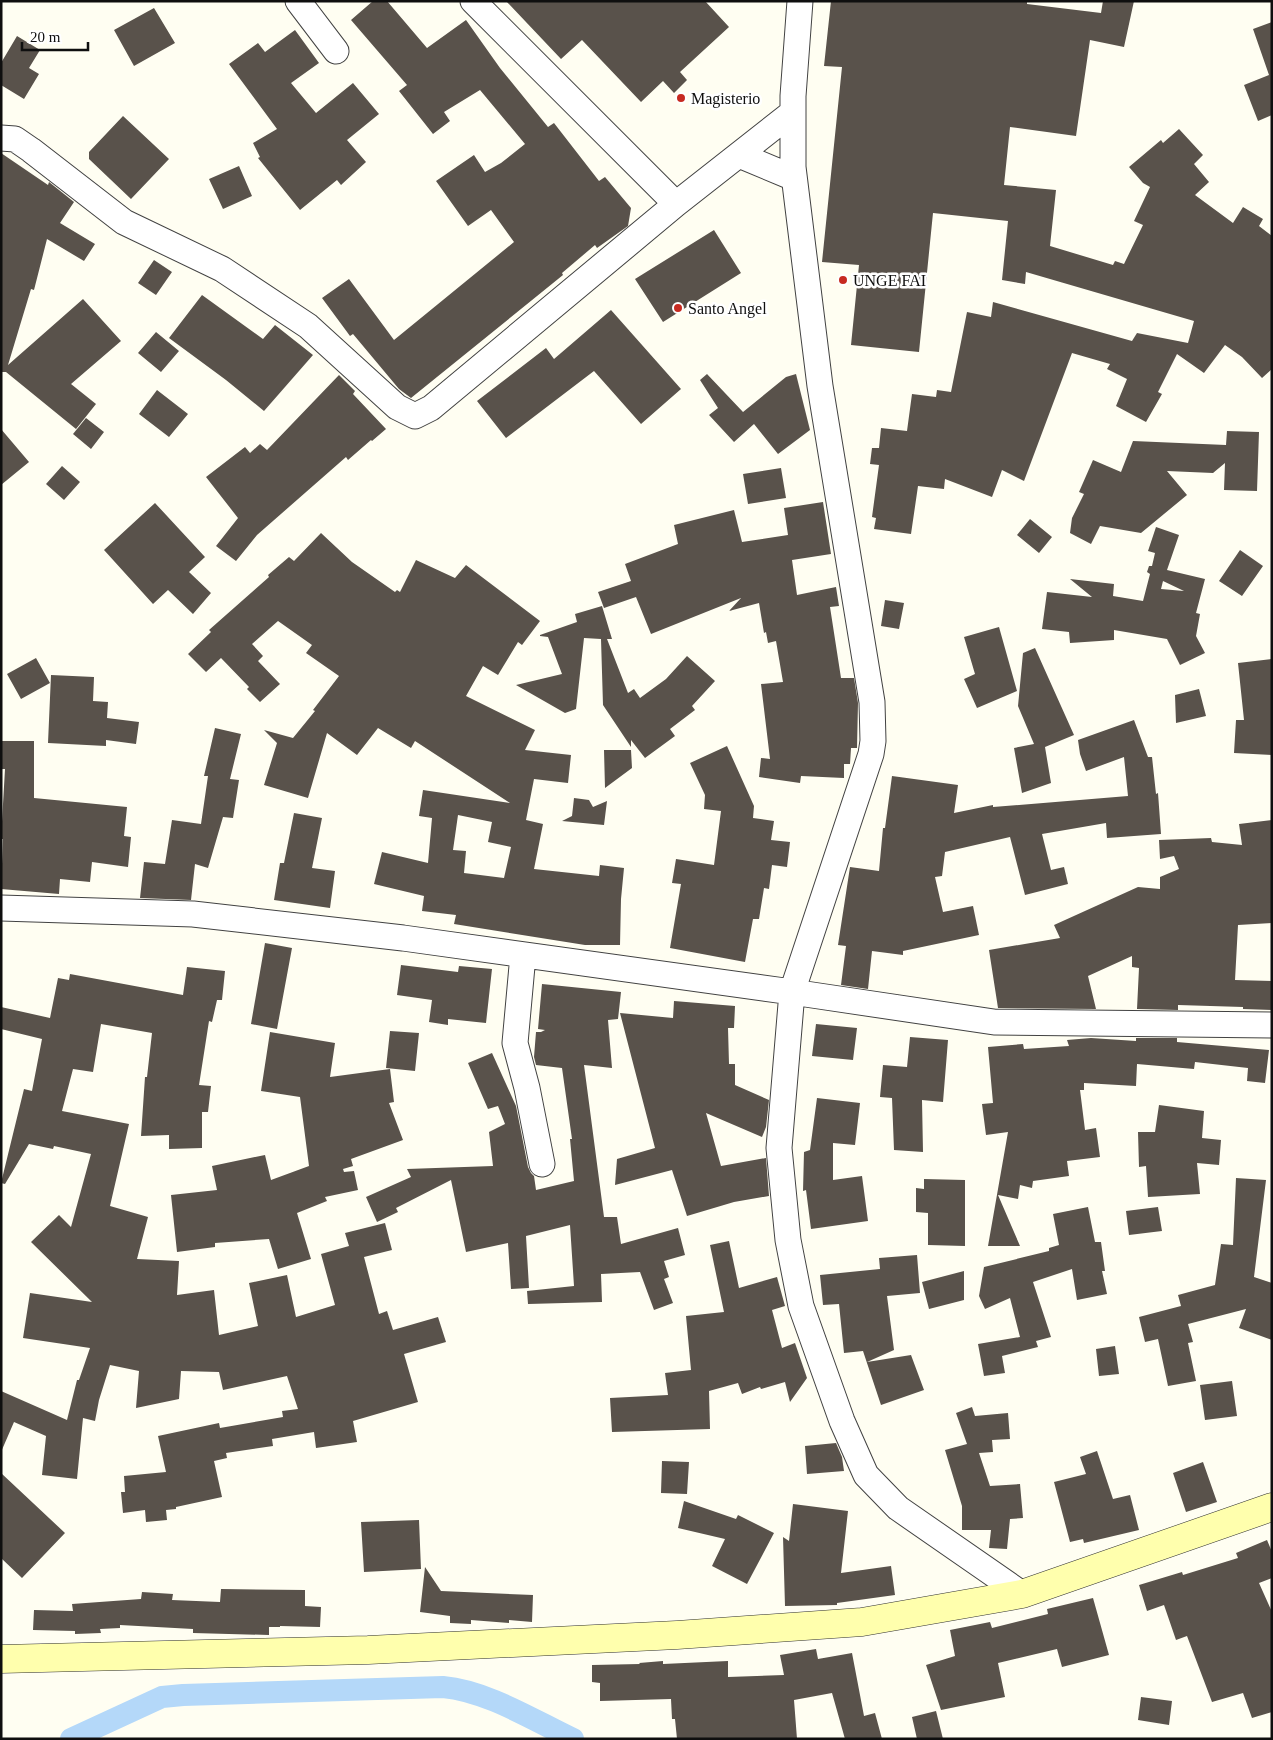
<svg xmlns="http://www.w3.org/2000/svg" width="1273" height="1740" font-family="Georgia,serif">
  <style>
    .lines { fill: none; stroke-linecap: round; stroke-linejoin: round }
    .canal { stroke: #b4d8f9; stroke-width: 22 }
    .building { fill: #59524b; fill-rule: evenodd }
    .minor-casing { stroke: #424242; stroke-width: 27 }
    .secondary-casing { stroke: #313131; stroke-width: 29 }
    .minor { stroke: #fff; stroke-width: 25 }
    .secondary { stroke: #ffffad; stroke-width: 28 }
    .poi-dot { fill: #c72a20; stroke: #fff; stroke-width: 2 }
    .labels { text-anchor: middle; stroke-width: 5; stroke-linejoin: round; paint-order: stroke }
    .poi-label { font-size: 16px; fill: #0f0f0f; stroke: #fff; text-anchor: start }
  </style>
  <rect width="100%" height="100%" fill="#fffef2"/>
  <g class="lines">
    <path class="canal" d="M71,1739l91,-42 21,-2 260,-8c44,4 90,33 130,52"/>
  </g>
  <path class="building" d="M373,1h14l40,47 39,-28 34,48 48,59 6,-4 45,58 6,-4 26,31 -3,18 -31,22 -2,-3 -33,28 1,2 -152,123 -12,-9 -46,-55 -3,2 -28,-38 27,-19 45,61 120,-98 -23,-32 -23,16 -32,-45 38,-26 11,17 16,-9 24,-19 -45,-54 -36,22 6,9 -17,13 -34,-43 8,-6 -56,-65z
    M506,1h199l24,26 -49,45 7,8 -13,13 -11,-12 -22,21 -59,-62 -21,19z
    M831,1h196v3l74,9 2,-12h31l-10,46 -34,-7 -14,96 -66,-9 -6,58 52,5 -6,56 63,19 2,-4 9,3 19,-39 -9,-4 16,-34 -7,-4 -14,-16 32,-27 2,3 16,-14 24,26 -9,9 15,18 -14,13 38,28 10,-16 20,12 -4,7 13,10v133l-10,9 -20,-21 -17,-12 -21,28 -27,-19 -19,38 4,2 -16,28 -30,-16 11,-27 -20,-10 3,-5 -38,-11 -48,128 -22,-11 -10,27 -47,-18 -1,10 -26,-3 -7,48 -37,-5 2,-11 -4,-1 7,-52 -9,-1 2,-16h7l2,-20 26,3 5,-37 24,3 1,-7 14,2 16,-80 24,5 2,-15 139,39 5,-8 51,10 6,-22 -168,-49 -1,12 -23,-4 6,-59 -75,-8 -14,139 -68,-7 8,-80 -37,-3 20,-195 -18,-1z
    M154,8l21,35 -41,23 -20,-36z
    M1272,22v93l-14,6 -14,-36 25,-10 -16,-46z
    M295,30l24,33 -28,20 25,30 37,-30 26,31 -32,26 19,22 -25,23 -4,-5 -37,30 -42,-52 2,-1 -7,-14 24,-14 -48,-65 29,-21 7,9z
    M17,36l23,14 -11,18 10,6 -15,25 -23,-14v-22z
    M123,116l46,43 -38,40 -42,-40v-7z
    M1,153l47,32 1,-3 25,20 -14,21 35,21 -11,17 -37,-22 -13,51 -3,-1 -23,76 75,-66 38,42 -50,43 25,20 -20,25 -70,-57h-5z
    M239,166l13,30 -29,13 -14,-30z
    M714,230l27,43 -78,49 -28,-43z
    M154,260l18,12 -16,23 -18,-12z
    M202,295l61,44 12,-14 38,30 -49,56 -38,-31 -57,-42z
    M611,310l70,79 -40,35 -47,-53 -88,67 -29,-37 69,-53 8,11z
    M156,332l23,19 -18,21 -23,-19z
    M707,374l36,38 43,-35 10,-3 14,56 -32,24 -24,-30 -20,18 -25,-27 9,-7 -18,-28z
    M339,375l16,16 -2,3 33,35 -14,12 -1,-1 -23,20 -2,-3 -89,78 -21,26 -20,-15 22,-28 -32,-41 39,-30 5,6 10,-9 7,6z
    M157,390l31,24 -19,23 -30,-23z
    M86,418l18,14 -13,17 -18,-15z
    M1,429l28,33 -28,23z
    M1227,431l32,1 -2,59 -33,-1 1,-27 -12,10 -46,-2 20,24 -46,38 -41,-7 -9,18 -21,-11 2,-15 12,-24 -5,-2 14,-32 28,12 12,-31 93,4z
    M62,466l18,16 -16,18 -18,-16z
    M781,468l5,30 -38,6 -5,-30z
    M823,502l8,52 -39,6 5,35 39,-8 3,19 -9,1 11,71h13l4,25 -1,45h-6l-1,16h-6v14l-43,-2 -1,7 -41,-6 2,-19 9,1 -9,-75 22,-2 -7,-41 -8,2 -2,-11 -2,1 -5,-30 -30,8 12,-13 -90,36 -15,-37 -32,11 -6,-16 33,-11 -6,-17 53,-20 -4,-19 60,-15 8,32 46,-7 -4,-27z
    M155,503l50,54 -16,15 22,21 -18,21 -25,-24 -15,14 -49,-54z
    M1030,519l22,18 -13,16 -22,-18z
    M1156,527l23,8 -12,35 38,9 -9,34 4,1 -4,22 9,17 -25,12 -13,-26 -53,-9v10l-44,3 -1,-11 -27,-3 5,-37 45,5 -22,-18 44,5 -1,12 30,5 7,-27 -3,-2 2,-6h3l3,-13 -7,-2zM1163,581l21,10 -23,-2z
    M321,533l31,29 43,30 2,-2 3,2 16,-32 39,18 11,-13 74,56 -18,24 -4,-3 -20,33 -15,-9 -17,30 69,34 -10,20 46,5 -3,28 -34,-4 -8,41 17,4 -9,45 65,7 1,-11 24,3 -3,31 -1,46h-35l-131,-21 2,-9 -34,-4 2,-15 -50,-12 8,-32 46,11 4,-45 -13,-2 4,-26 87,13 -95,-62 -4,7 -33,-20 -21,27 -30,-22 -19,65 -44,-13 13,-42 -13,-13 29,8 22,-27 -2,-1 26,-34 -33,-23 6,-8 -34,-24 -26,23 11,12 -5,5 22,23 -20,18 -13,-13 2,-2 -28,-29 -15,14 -18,-18 23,-22 -2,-2 60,-53 -1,-2 21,-18 5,4zM458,815l34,7 -4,20 23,5 -7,31 -40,-5 2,-22 -13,-1z
    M1240,550l23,16 -21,30 -23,-15z
    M885,600l19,3 -5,26 -18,-3z
    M602,606l10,33h-5l21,54 6,-4 6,9 26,-19 21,-23 28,25 -23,25 3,4 -25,19 5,7 -30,22 -14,-18v7l-28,-42 -2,-66 -17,-1 -8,71 -11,4 -49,-28 46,-11 -14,-37 -8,-1v-1l37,-13 -2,-8z
    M999,627l18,64 -40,17 -13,-29 11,-5 -11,-37z
    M1035,648l39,87 -29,12 6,36 -29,10 -8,-45 20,-4 -16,-38 5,-53z
    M36,658l14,25 -29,16 -14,-25z
    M1272,659v96l-38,-2 2,-33h8l-6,-57z
    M51,675l43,2 -1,24 15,1 -1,16 32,4 -3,22 -30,-4v6l-58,-3z
    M1199,689l7,27 -30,7 -1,-28z
    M1134,720l14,37h4l4,37 2,-1 3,41 -54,4 -1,-15 -64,11 9,36 13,-3 4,17 -43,11 -15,-58 -65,15 -3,24 -7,1 8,35 30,-6 6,29 -76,16v4l-31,-4 -4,38 -27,-4 5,-39 -8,-1 12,-78 29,4 4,-43h2l7,-52 66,9 -4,28 39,-8v2l135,-11 -4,-39 -38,14 -6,-17 -2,-14z
    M215,728l26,6 -11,45 9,1 -6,38 -10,-1 -15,51 -13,-4 -4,36 -51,-2 4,-36 21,2 7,-44 29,4 7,-48h-4z
    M1,741h33v57l93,9 -3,29 7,1 -3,30 -36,-5 -2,20 -30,-3 -1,15 -58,-5 2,-50h-2l4,-70h-4z
    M727,746l27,60 -1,12 21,3 -3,19 19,2 -3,25 -15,-2 -3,24 -5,-1 -5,31h-6l-8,43 -75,-14 11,-64 -9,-1 4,-24 38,6 7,-54 -17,-2 1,-14 -15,-32z
    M604,750h27l1,18 -27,20z
    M574,798l15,2 4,7 14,-6 -3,24 -42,-4 10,-5z
    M294,813l28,5 -10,50 23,3 -5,37 -56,-8 6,-37h4z
    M1272,820v103l-34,2 -3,55 37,1v29l-29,-1v-2l-65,-2v5l-41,-1 2,-41 -7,-1v-11l-44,20 8,33 -98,-1 -9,-58 71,-12 -6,-13 84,-38 22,2v-12l19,-8 -5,-13 -14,3 -1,-19 52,-2 1,4 30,3 -3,-21z
    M265,943l27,5 -15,81 -26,-5z
    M401,965l57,7 1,-6 33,3 -6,54 -38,-4v6l-19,-3 3,-22 -35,-5z
    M187,967l38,4 -3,29h-5l-5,22 -3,-1 -10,64 12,1 -3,26h-6v36l-33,1v-14l-28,1 4,-59h2l5,-44 -51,-9 -8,48 -20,-3 -11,42 67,13 -19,82 38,11 -11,42 42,2 -2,34 37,-5 5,45 39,-9 -9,-43 38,-8 9,42 39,-12 -14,-51 28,-8 -4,-13 40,-10 7,27 -28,7 15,57 8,-3 6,19 45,-13 8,25 -42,12 14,48 -65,19 4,21 -41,6 -2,-16 -42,7 1,7 -47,7 1,5 -13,3 8,36 -46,10v2l-10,1 1,10 -21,2 -1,-12 -22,3 -2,-21h4l-1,-16 42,-4 -8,-36 61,-13 1,5 63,-11 -1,-6 16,-2 -11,-33 -64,14 -4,-18 -38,-1 -2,28 -43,9 3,-37 -29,-6 -11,35 -4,21 -12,-3 -6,61 -35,-4 4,-39 -32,-14 -13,30v-61l66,29 10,-40h2l11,-32 -67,-10 7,-45 62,9 -61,-60 28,-27 12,12 20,-73 -37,-8 -1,3 -24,-5 -24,40 -4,-1 23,-94 8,2 10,-52 -41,-10v-22l49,11 8,-40 11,2 1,-6 113,21z
    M542,984l79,8 -3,27 -10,1 4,48 -28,-3 20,152h13l4,27 57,-16 7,27 -21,6 5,16 -5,2 9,24 -19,7 -14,-38 -39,2 1,28 -74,2 -1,-13 47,-5 -4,-61 -44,11 3,52 -18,1 -3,-46 -42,9 -15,-72 -55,28 2,4 -21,10 -11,-25 45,-20 -4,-8 86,-3 -4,-34 16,-8 -7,-18 -10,3 -20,-46 24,-10 24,53 12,61 3,6 3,3 2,14 38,-9 -4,-42h2l-10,-71 -26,-3 -2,-8 2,-25h5l4,-2 -7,-1z
    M674,1001l61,5 -1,22h-6l1,36h6v21l34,15 -3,27 -4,10 -56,-24 15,53 45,-8 3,38 -35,6 -47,14 -15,-46 -57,15 2,-26 38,-11 -35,-135 53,5z
    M816,1024l41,4 -4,32 -41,-4z
    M390,1031l29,2 -4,38 -29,-3z
    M270,1032l65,11 -5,34 60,-8 4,33 -5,1 14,37 -52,19 2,7 -10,3 1,3 10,-1 4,19 -33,7 2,4 -30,12 14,46 -33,10 -9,-30 -54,4v4l-38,5 -6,-57 46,-5 -5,-24 53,-11 6,25 38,-14 -9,-69 -39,-6z
    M910,1037l38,3 -5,62 -21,-2 1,52 -29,-2 -2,-52 -12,-1 3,-32 24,2z
    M1091,1038l45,3v-3h41v4l92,8 -4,33 -18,-2 1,-13 -53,-6 -1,7 -57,-5 -1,22 -52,-3v7h-4l5,40 11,-2 4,29 -33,4 2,15 -36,5 -1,7 -12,-3 -2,14 -20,-4 22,51h-32l20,-114 -22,3 -4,-31 11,-1 -5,-56 35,-3 1,5 45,-3 -2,-6z
    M817,1098l43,5 -5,42 -22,-2v37l29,-4 6,45 -57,8 -5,-39 -3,1 1,-39 6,-2z
    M1159,1105l45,6 -2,27 19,2 -2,25 -22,-2 3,31 -52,3 -2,-31 -7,1 -1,-35h17z
    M1236,1178l30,2 -12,97 18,6v57l-33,-12 7,-19 -58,15 5,18 -5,1 8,38 -28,5 -10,-47 -13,3 -6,-25 42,-11 -3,-11 37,-10 6,-41 12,1z
    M924,1179l41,1v66l-37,-1v-32l-12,-1v-24l8,1z
    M1088,1207l7,35h6l4,29h-3l5,23 -30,6 -5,-31 -39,13 18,55 -15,4 2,6 -36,9 3,17 -21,3 -6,-32 42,-7 -10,-39 -25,11 -6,-13 5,-29 65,-16v-3l10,-3 -6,-31z
    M1158,1207l4,24 -33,4 -3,-24z
    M729,1241l10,47 38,-11 8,29 -13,4 10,38 13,-5 12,35 -17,24 -5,-20 -24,7 -1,-2 -18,7 -4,-11 -29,8 1,38 -98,3 -2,-34 58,-3 -3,-22 26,-3 -5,-54 38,-4 -14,-67z
    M917,1255l3,38 -33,3 7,54 -27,12 44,-7 13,35 -43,15 -18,-54 -19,2 -5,-49 -16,1 -3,-30 60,-6 -1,-11z
    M964,1271v29l-35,9 -7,-27z
    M1115,1346l4,28 -20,2 -3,-27z
    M1232,1381l5,35 -32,4 -5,-35z
    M972,1407l3,9 33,-3 2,26 -18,1 1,12 -14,1 11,33 30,-2 3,34 -13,1 -3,30 -18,-1 2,-18h-29v-24l-17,-56 22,-6 -11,-31z
    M836,1443l6,14 2,14 -37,3 -2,-28z
    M1097,1451l16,48 17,-4 9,35 -55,13 -1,-4 -13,3 -16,-60 32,-8 -6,-17z
    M662,1461l27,1 -2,32 -26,-1z
    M1203,1462l14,40 -31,10 -13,-39z
    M1,1473l64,60 -43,45 -21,-20z
    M684,1501l52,18 2,-4 36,18 -27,51 -35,-18 13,-27 -47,-11z
    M793,1504l55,7 -7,62 50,-7 4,29 -58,8v2l-52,1 -2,-69 6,4z
    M419,1520l2,49 -57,3 -3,-50z
    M1267,1540l5,12v26l-13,5 13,29v100l-20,6 -9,-25 -31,9 -25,-66 -11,4 -12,-35 -17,6 -8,-26 43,-13 1,3 55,-17 -2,-5z
    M425,1567l16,24 92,4 -1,27 -23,-2v3l-38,-3v4l-21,-1v-7l-30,-4z
    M221,1589l84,1v16l16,1 -1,20 -40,-1v1h-11v8l-76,-2v-4l-73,-4v3l-20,1 1,4 -26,1v-3l-42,-1 1,-20 39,1 -1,-7 69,-5 1,-7 31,2 -1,6 48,2z
    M1093,1598l16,57 -47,12 -5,-18 -59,14 7,34 -64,13 -15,-45 29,-9 -5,-26 40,-8 2,6 56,-14 -1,-5z
    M816,1649l2,10 34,-6 12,63 11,-3 7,26h-37l-13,-46 -38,7 3,39h-120l-2,-20h-3l-1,-20 -71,2v-18l-8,-1v-17l48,-1 -1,-1 24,-2v3l65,-3v16l56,-2 -4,-20z
    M1141,1697l31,4 -3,24 -31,-5z
    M936,1711l7,28h-26l-5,-22z"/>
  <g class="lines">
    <g class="minor-casing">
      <path id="minor" d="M298,1l38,50
        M473,1l203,203
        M800,1l-7,95v71l27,219 52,316 1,39 -2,13 -79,238 -13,156 9,92 13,66 41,115 24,54 32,33 124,86
        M1,138l14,1 16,11 93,72 98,47 86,57 89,81 18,9 16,-8 245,-204 117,-92
        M739,155l55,23
        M1,908l192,6 210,24 389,54 202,30 278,3
        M523,955l-8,88 12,45 15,76"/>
    </g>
    <g class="secondary-casing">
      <path id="secondary" d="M1,1659l367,-9 309,-15 185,-13 160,-28 250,-87"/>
    </g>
    <use href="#minor" class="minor"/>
    <use href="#secondary" class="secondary"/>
  </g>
  <g class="poi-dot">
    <circle cx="681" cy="98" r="5"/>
    <circle cx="843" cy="280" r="5"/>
    <circle cx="678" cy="308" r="5"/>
  </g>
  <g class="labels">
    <g class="poi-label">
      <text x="691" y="104">Magisterio</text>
      <text x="853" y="286">UNGE FAI</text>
      <text x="688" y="314">Santo Angel</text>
    </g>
  </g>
  <rect width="1273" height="1740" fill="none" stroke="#0f0f0f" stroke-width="5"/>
  <path d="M22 42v8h66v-8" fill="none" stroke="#0f0f0f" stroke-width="2.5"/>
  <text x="30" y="42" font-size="15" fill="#0f0f0f" stroke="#ffffff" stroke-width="4" paint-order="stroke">20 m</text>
</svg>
